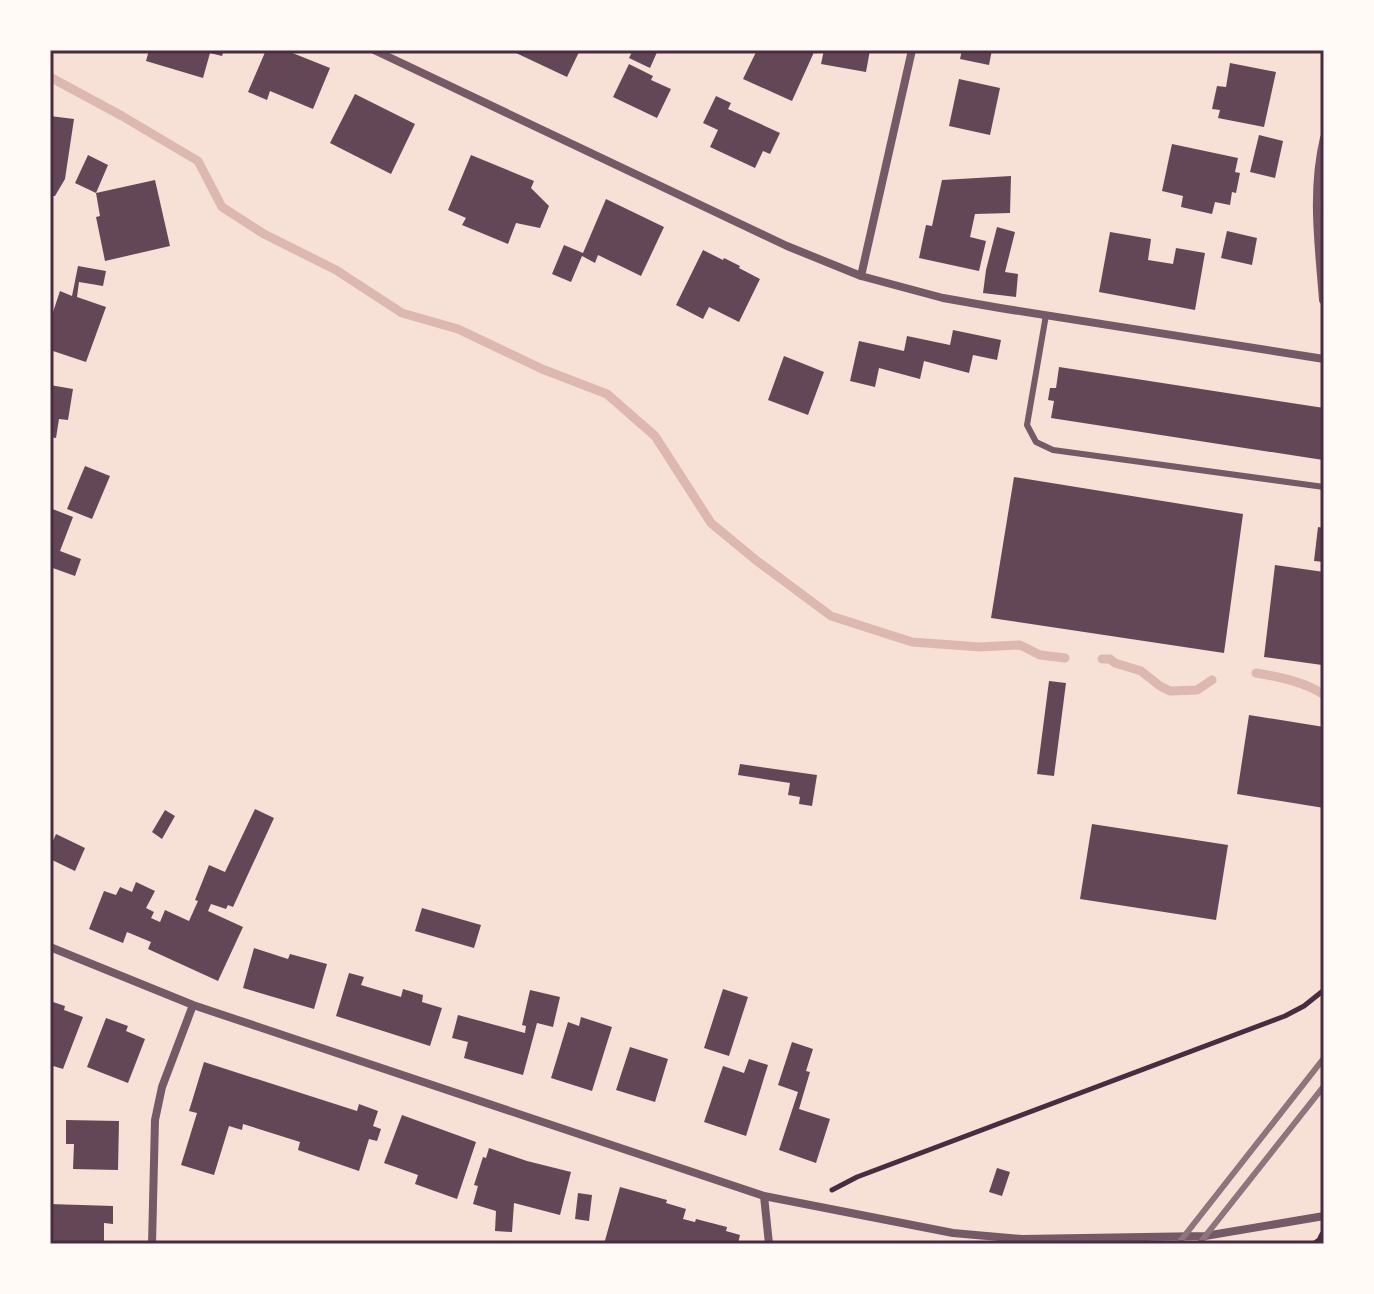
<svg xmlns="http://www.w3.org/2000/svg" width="1374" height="1294" font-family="'IBM Plex Serif',serif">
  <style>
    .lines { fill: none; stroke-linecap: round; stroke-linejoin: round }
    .stream { stroke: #dcb8b0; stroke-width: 9 }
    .building { fill: #644757 }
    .path { stroke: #4a2c40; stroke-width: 5 }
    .service { stroke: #755966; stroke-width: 6 }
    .minor { stroke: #755966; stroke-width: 8 }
    .rail { stroke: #8f747c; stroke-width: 6 }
    .neatline { fill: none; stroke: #4a2c40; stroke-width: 3 }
  </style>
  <rect width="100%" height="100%" fill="#f7e1d7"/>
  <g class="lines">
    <path class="stream" d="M50,77l72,39 76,45 24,46 42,27 72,36 66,43 56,16 84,40 65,25 48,42 56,87 46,38 74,55 81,26 68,5 40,-2 20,10 25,3
      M1102,659h8l5,4 26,8 19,15 10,5 27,-1 15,-10
      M1256,673c20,3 52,10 68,22"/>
  </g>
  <path class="building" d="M149,50h75l-2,6 -12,-3 -7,25 -57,-17z
    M266,50h19l45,18 -17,41 -43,-18 -3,9 -19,-8z
    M517,50h63l-13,27 -51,-24z
    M633,50h25l-8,18 -21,-10z
    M757,50h58l-23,51 -49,-22z
    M824,50h46l-4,22 -45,-8z
    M962,50h30l-3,15 -29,-6z
    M1230,63l46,9 -12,55 -46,-9 2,-8 -8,-1 5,-23 9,1z
    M629,64l24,12 -2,4 20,9 -14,29 -44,-21z
    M959,79l41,9 -10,47 -41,-9z
    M355,94l60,30 -24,50 -61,-31z
    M716,96l15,7 -3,6 52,24 -10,21 -7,-3 -8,17 -45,-21 8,-17 -15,-7z
    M50,116l24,3 -9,60 -10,17h-5z
    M1259,135l24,6 -8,37 -25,-6z
    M1172,144l66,14 -3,14 5,1 -4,20 -4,-1 -2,13 -15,-3 -3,12 -31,-7 2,-11 -21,-5z
    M88,155l20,10 -12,28 -21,-10z
    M471,155l63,26 -3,7 18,18 -9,22 -24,-5 -8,21 -46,-19 4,-7 -18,-8z
    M1011,176l-1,37 -35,1 -5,23 16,4 -7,30 -60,-13 7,-33 6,1 10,-46z
    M155,180l15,66 -65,15 -9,-44 4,-1 -4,-23z
    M606,199l58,28 -23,49 -43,-21 -3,8 -13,-7 -11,26 -19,-8 12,-29 19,8z
    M997,227l18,5 -10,40 13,2 -2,23 -33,-4 3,-23z
    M1227,231l30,7 -5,27 -31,-7z
    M1110,232l41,7 -3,21 25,4 3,-16 29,5 -10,57 -96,-18z
    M703,250l20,10 1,-2 16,8 -1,2 21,11 -21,43 -30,-15 -6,12 -27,-14z
    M78,266l28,5 -3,15 -24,-4 -2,15 29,10 -20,55 -36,-12v-29l10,-30 12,5z
    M953,330l48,10 -4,20 -24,-5 -4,18 -45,-12 -4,18 -41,-11 -4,19 -25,-6 9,-40 45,10 3,-15 43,9z
    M784,356l40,16 -16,43 -40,-15z
    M1059,367l265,41 -1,52 -272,-42 3,-17 -6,-1 2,-12h6z
    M50,385l23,4 -5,31 -9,-1 -3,19 -6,-1z
    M85,466l25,10 -18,43 -25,-10z
    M1014,477l229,37 -19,139 -233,-35z
    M50,508l23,9 -13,34 21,8 -6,17 -25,-9z
    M1318,527l6,1v34l-10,-1z
    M1275,565l49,7v81l-2,12 -58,-8z
    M1049,681l17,2 -12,93 -17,-2z
    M1249,715l75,12v81l-87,-14z
    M740,764l77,11 -5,31 -13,-2 1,-7 -12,-2 2,-12 -52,-8z
    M255,809l19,9 -41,89 -5,-2 -2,4 -15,-5 -3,7 35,16 -25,54 -70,-32 3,-7 -24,-10 -4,11 -34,-14 15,-38 12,4 4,-8 12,5 4,-10 19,9 -9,17 8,4 -3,6 9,4 5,-12 24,11 9,-20 -3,-1 14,-35 16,7z
    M165,810l10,6 -13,23 -10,-7z
    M1092,824l136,21 -12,75 -136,-21z
    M56,834l29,14 -10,23 -25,-12v-20l3,2z
    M422,908l59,17 -7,23 -59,-17z
    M254,948l34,11 2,-5 37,10 -13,45 -71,-21z
    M349,973l15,4 -3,8 40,12 2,-8 20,6 -1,7 20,6 -12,38 -94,-30z
    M723,989l25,8 -19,59 -25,-8z
    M530,990l30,7 -7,30 -16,-4 -14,52 -59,-17 4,-16 -16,-4 6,-23 67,18 1,-7 -4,-1z
    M50,1001l15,5 -1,4 19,7 -20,52 -13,-4z
    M581,1017l31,10 -20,64 -41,-13 17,-56 11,4z
    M106,1018l22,8 -2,5 19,8 -17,44 -41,-16z
    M792,1042l21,7 -7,22 4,1 -11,37 31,10 -14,44 -37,-13 19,-58 -20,-7z
    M630,1047l38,12 -13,43 -39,-12z
    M749,1059l19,6 -22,71 -42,-14 19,-56 21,7z
    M204,1062l153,49 2,-7 19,7 -5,15 8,3 -4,12 -8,-2 -10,32 -61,-21 2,-8 -57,-18 -1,6 -13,-4 -15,49 -33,-10 16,-52 -8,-2z
    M402,1115l74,27 -19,57 -42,-15 3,-9 -34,-12z
    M66,1120l53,1 -1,49 -45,-1 1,-25h-8z
    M489,1148l38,13 44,11 -11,43 -46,-12 -2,29 -17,-1 1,-20 -23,-7 5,-18 -4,-1 9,-28 3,1z
    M997,1168l13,4 -8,24 -13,-4z
    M620,1187l47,13 -1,3 20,6 -3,10 12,3 1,-3 31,8 -1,4 14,4 -2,9h-134z
    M578,1193l14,2 -3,26 -14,-2z
    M50,1204l63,2v18l-9,-1v21h-54z"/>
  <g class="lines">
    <path class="path" d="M832,1190l25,-13 428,-161 19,-10 20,-16
      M1313,1244l6,-4 3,-6"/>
    <path class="service" d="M1046,315l-19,110 9,17 17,8 271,37"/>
    <path class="minor" d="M374,50l413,196 74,30 82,22 57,10 324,51
      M861,276l51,-226
      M1323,300c-4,-54 -12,-108 1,-162
      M50,947l143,58 571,191 189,37 69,6 183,-3 119,-20
      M764,1196l5,48
      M152,1244l3,-124 7,-33 31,-82"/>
    <path class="rail" d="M1178,1244l146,-186
      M1199,1244l125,-158"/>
  </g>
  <rect width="1374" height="1294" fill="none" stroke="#fffaf5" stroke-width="104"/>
  <rect x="52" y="52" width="1270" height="1190" class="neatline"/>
</svg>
